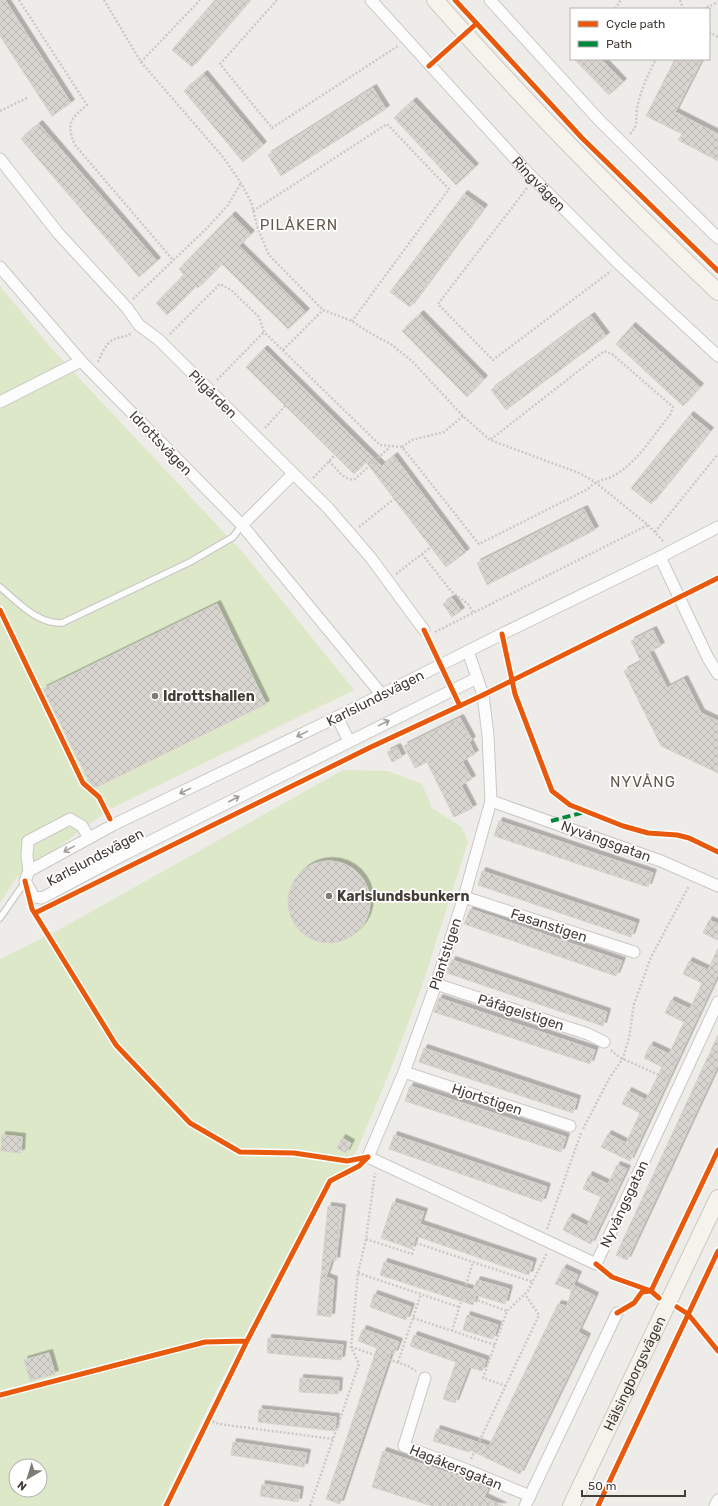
<svg xmlns="http://www.w3.org/2000/svg" width="718" height="1506" font-family="Rubik,sans-serif">
  <style>
    .green { fill: #dde8c9; fill-rule: evenodd }
    .building { fill: url(#building-cross-hatch); stroke: #d6d3ce; filter: url(#shadow) }
    .lines { fill: none; stroke-linecap: round; stroke-linejoin: round }
    .lane-casing { stroke: #cac8c4; stroke-width: 8 }
    .street-casing { stroke: #cac8c4; stroke-width: 13 }
    .secondary-casing { stroke: #cdc9c0; stroke-width: 18 }
    .path { stroke: #cccac7; stroke-width: 2.5; stroke-dasharray: 2 2; stroke-linecap: butt }
    .lane { stroke: #fcfcfc; stroke-width: 5.5 }
    .street { stroke: #fcfcfc; stroke-width: 11 }
    .secondary { stroke: #f6f3ed; stroke-width: 16 }
    .quiet { stroke: #00873e; stroke-width: 4; stroke-dasharray: 8 4; stroke-linecap: butt }
    .cycleway-casing { stroke: #fff; stroke-width: 8 }
    .cycleway { stroke: #e8590c; stroke-width: 5 }
    .oneway { stroke: #a09c98 }
    .poi-dot { fill: #7f7a74; stroke: #fff; stroke-width: 1.5 }
    .labels { text-anchor: middle; stroke-width: 3.5; stroke-linejoin: round; paint-order: stroke }
    .street-label { font-size: 14px; fill: #433d35; stroke: #fff }
    .poi-label { font-size: 14px; font-weight: bold; fill: #433d35; stroke: #fff; text-anchor: start }
    .neighbourhood-label { font-size: 15px; letter-spacing: 1px; fill: #665a4d; stroke: #fff }
  </style>
  <defs>
    <pattern id="building-cross-hatch" width="8" height="8" patternUnits="userSpaceOnUse"><rect width="8" height="8" fill="#d8d5d1"/><path d="M0 0l8 8M0 8l8-8" fill="none" stroke="#bbb8b4"/></pattern>
    <filter id="shadow"><feDropShadow dx="3.5" dy="-3.5" stdDeviation="0" flood-color="#0004"/></filter>
  </defs>
  <rect width="100%" height="100%" fill="#eeece8"/>
  <path class="green" d="M0,286l51,62 195,208 108,134 -244,119 -94,69 -16,25z
    M343,770l45,1 34,13 10,24 30,19 6,15 -47,147 -31,82 -30,72 -12,25 -20,11 -15,26 -97,186 -55,115h-161v-547l53,-26zM16,1466h24v24h-24z"/>
  <path class="building" d="M0,0h5l66,103 -19,13 -52,-80z
    M215,0h35l-58,67 -20,-17z
    M574,59h27l22,23 -14,13z
    M675,59h27l-27,53 43,22v27l-40,-21 4,-6 -36,-18z
    M204,74l59,71 -20,17 -59,-71z
    M373,88l13,21 -105,67 -13,-21z
    M413,101l62,66 -19,18 -62,-67z
    M39,124l118,137 -18,16 -118,-138z
    M464,194l20,14 -74,99 -20,-15z
    M232,215l19,19 -12,12 67,66 -18,17 -66,-65 -24,24 -2,-2 -29,29 -11,-12 28,-28 -5,-6z
    M420,314l64,65 -17,18 -65,-66z
    M591,316l15,20 -100,74 -15,-20z
    M632,326l68,61 -17,19 -67,-62z
    M264,349l118,117 12,-10 72,96 -20,15 -80,-105 -12,12 -108,-107z
    M690,415l20,16 -59,73 -20,-16z
    M584,509l11,21 -108,55 -10,-22z
    M452,598l9,13 -9,6 -9,-13z
    M217,604l49,100 -173,85 -50,-100z
    M653,630l8,16 -12,6 18,36 17,-9 17,34 17,8v52l-57,-27 -37,-75 17,-9 -10,-21z
    M460,718l12,22 -3,2 6,12 -13,7 10,18 -11,6 12,23 -19,9 -27,-55 -12,6 -11,-22z
    M397,747l5,10 -10,5 -5,-10z
    M499,821l154,52 -5,14 -154,-51z
    M288 902a41 41 0 1 1 82 0a41 41 0 1 1-82 0Z
    M482,871l154,52 -5,14 -153,-52z
    M470,909l152,52 -6,15 -152,-52z
    M709,920l9,4v16l-15,-7z
    M718,948v26l-88,187 -29,-14 7,-13 18,9 14,-30 -18,-9 6,-13 18,9 16,-33 -18,-9 6,-13 19,9 15,-32 -19,-9 6,-13 19,9 12,-26 -19,-9 6,-13 19,9z
    M452,960l155,52 -4,14 -156,-53z
    M439,998l156,52 -5,14 -156,-52z
    M718,1035v30l-91,195 -11,-5z
    M424,1048l153,51 -4,14 -154,-51z
    M410,1086l156,51 -5,15 -156,-51z
    M2,1135l20,2 -1,16 -20,-2z
    M394,1135l153,52 -5,15 -153,-53z
    M342,1138l9,5 -5,10 -9,-5z
    M617,1165l10,4 -36,75 -28,-14 6,-13 18,9 14,-29 -18,-8 6,-14 19,9z
    M393,1202l31,10 -4,12 113,38 -4,13 -113,-39 -4,13 -31,-11z
    M328,1206l14,2 -6,53 -4,-2 -6,18 8,3 -3,37 -14,-2z
    M384,1262l89,28 4,-10 32,9 -4,15 -29,-9 -3,10 -93,-30z
    M563,1268l15,7 -7,15 -16,-6z
    M573,1285l22,11 -17,36 9,5 -67,137 -50,-24 -1,2 -36,-11 4,-12 52,17 69,-142 9,2z
    M374,1294l37,13 -5,13 -36,-13z
    M467,1315l31,10 -5,14 -30,-9z
    M363,1329l36,13 -5,12 -3,-1 -51,151 -14,-5 51,-151 -19,-7z
    M414,1335l72,25 -4,11 -13,-4 -14,36 -12,-4 13,-37 -46,-16z
    M268,1338l75,7 -2,15 -74,-7z
    M49,1353l6,21 -25,7 -6,-21z
    M300,1378l39,3 -1,13 -39,-2z
    M259,1409l77,8 -1,14 -77,-9z
    M233,1442l74,11 -3,14 -73,-12z
    M383,1451l87,29 18,9 -4,8 19,9h-71l-60,-19z
    M262,1484l38,6 -2,12 -38,-6z"/>
  <g class="lines">
    <g class="lane-casing">
      <path id="lane" d="M0,587c18,15 37,37 62,36l128,-61 43,-25 9,-12
        M0,918l25,-36"/>
    </g>
    <g class="street-casing">
      <g id="street">
        <path id="s1" d="M371,0l157,173 91,91 99,92"/>
        <path d="M490,0l109,120 119,118"/>
        <path d="M0,159l58,74 69,75 12,17 20,15 169,168 43,50 53,72"/>
        <path d="M0,267l81,94 161,164 140,170"/>
        <path d="M0,402l81,-41"/>
        <path d="M242,525l51,-51"/>
        <path d="M660,557l48,101 10,16"/>
        <path d="M468,651l15,44 5,40 3,66 -27,96 -28,87 -32,88 -36,85 228,107 122,-262"/>
        <path d="M477,678l-350,175 -85,45 -8,-1 -9,-16 4,-10 84,-46 224,-108 165,-83 158,-77 58,-30"/>
        <path d="M337,717l12,24"/>
        <path d="M491,801l170,60 57,25"/>
        <path d="M29,871l-2,-15 1,-15 42,-22 12,7 7,12"/>
        <path d="M464,897l170,55"/>
        <path d="M436,984l152,50 16,8"/>
        <path d="M404,1072l166,54"/>
        <path d="M425,1378l-21,68 63,24 63,26"/>
        <path d="M525,1506l92,-193"/>
        <path d="M715,1506l3,-6"/>
      </g>
    </g>
    <g class="secondary-casing">
      <g id="secondary">
        <path d="M435,0c90,102 184,198 283,292"/>
        <path id="s2" d="M571,1506l147,-308"/>
      </g>
    </g>
    <path class="path" d="M19,0l68,105c-17,14 -21,19 -12,40l98,115
      M104,0l37,62 82,95 18,26 10,19 7,27 11,26 54,55 29,11 13,9 27,15 20,16 51,55 27,24 89,33 16,9 53,43 16,17
      M277,0l-57,64 52,64 126,-82
      M680,0l3,9
      M615,9l6,-9
      M703,9l15,-7
      M709,32l9,5
      M141,62l59,-62
      M0,111l27,-13
      M630,134c9,-10 5,-13 7,-25 3,-17 11,-35 19,-50
      M527,188l-89,116 55,56 118,-89
      M253,211l134,-87 62,65 -97,132
      M133,299l75,-72 20,-22 13,-22
      M170,334l50,-50 11,6 28,27 5,15 116,113 22,2 77,97 109,-55c10,-11 19,-8 30,-16 21,-13 36,-39 52,-58l3,-8 -61,-53 -8,-3 -114,89
      M283,350l40,-40
      M98,362c3,-7 8,-19 15,-22 6,-4 13,-2 18,-7
      M217,380l47,-48
      M265,428l20,-22
      M402,447l10,-7 32,-8 19,-16
      M329,461c7,7 16,21 26,18l35,-32
      M313,478l22,-23
      M359,527l35,-28
      M655,532l63,-78
      M422,554l29,37 17,13 5,8
      M396,574l35,-27
      M435,632l213,-107
      M611,1050l8,7 51,23
      M583,1129l26,-50 14,-21 6,-20 5,-34 17,-47 38,-71
      M547,1229l34,-96
      M366,1239l46,15 4,-11 117,39
      M358,1273l101,34
      M463,1295l44,16
      M413,1318l82,27
      M452,1331l21,-69
      M351,1347l57,19 8,5
      M398,1362l23,-68
      M506,1386l-23,-8 24,-67 21,-20 19,-38
      M209,1420l10,4 114,15
      M471,1459l68,-144 -14,-21
      M310,1506l49,-142 -8,-17 7,-74 8,-34 9,-66
      M452,1506l10,-25"/>
    <use href="#lane" class="lane"/>
    <use href="#street" class="street"/>
    <use href="#secondary" class="secondary"/>
    <path class="quiet" d="M551,821l34,-9"/>
    <g class="cycleway-casing">
      <path id="cycleway" d="M455,0l127,138 136,133
        M429,66l47,-42
        M0,610l83,173 16,14 11,22
        M424,630l36,76
        M502,634l13,60 37,97 18,14 53,21 25,7 29,2 12,3 29,14
        M25,881l7,28 84,136 74,78 50,29 54,1 53,8 21,-4
        M35,913l336,-166 112,-52 235,-117
        M596,1264l16,13 39,14 8,7
        M677,1307l11,7 30,37
        M617,1313l17,-10 8,-11 9,-1 67,-141
        M0,1395l205,-53 42,-1
        M166,1506l81,-165 83,-160 29,-15 9,-9
        M598,1506l120,-255"/>
    </g>
    <use href="#cycleway" class="cycleway"/>
  </g>
  <defs><path id="oneway-shaft" d="M-6 0H5M1.5-3L5.5 0L1.5 3" fill="none" stroke-width="1.6" stroke-linecap="round" stroke-linejoin="round"/></defs>
  <g class="oneway">
    <use href="#oneway-shaft" transform="translate(384 723) rotate(-26)"/>
    <use href="#oneway-shaft" transform="translate(302 734) rotate(154)"/>
    <use href="#oneway-shaft" transform="translate(185 791) rotate(154)"/>
    <use href="#oneway-shaft" transform="translate(234 799) rotate(-27)"/>
    <use href="#oneway-shaft" transform="translate(69 849) rotate(151)"/>
  </g>
  <g class="poi-dot">
    <circle cx="155" cy="696" r="4"/>
    <circle cx="329" cy="896" r="4"/>
  </g>
  <g class="labels">
    <g class="street-label">
      <text dy="5" stroke="none"><textPath href="#s1" startOffset="249">Ringvägen</textPath></text>
      <text transform="translate(213 394) rotate(45)" y="5">Pilgården</text>
      <text transform="translate(161 443) rotate(46)" y="5">Idrottsvägen</text>
      <text transform="translate(375 698) rotate(-27)" y="5">Karlslundsvägen</text>
      <text transform="translate(606 841) rotate(20)" y="5">Nyvångsgatan</text>
      <text transform="translate(95 857) rotate(-28)" y="5">Karlslundsvägen</text>
      <text transform="translate(549 925) rotate(18)" y="5">Fasanstigen</text>
      <text transform="translate(445 954) rotate(-72)" y="5">Plantstigen</text>
      <text transform="translate(521 1012) rotate(18)" y="5">Påfågelstigen</text>
      <text transform="translate(487 1099) rotate(18)" y="5">Hjortstigen</text>
      <text transform="translate(624 1204) rotate(-65)" y="5">Nyvångsgatan</text>
      <text dy="5" stroke="none"><textPath href="#s2" startOffset="147">Hälsingborgsvägen</textPath></text>
      <text transform="translate(456 1467) rotate(22)" y="5">Hagåkersgatan</text>
    </g>
    <g class="poi-label">
      <text x="163" y="701">Idrottshallen</text>
      <text x="337" y="901">Karlslundsbunkern</text>
    </g>
    <g class="neighbourhood-label">
      <text x="299" y="230">PILÅKERN</text>
      <text x="643" y="787">NYVÅNG</text>
    </g>
  </g>
  <rect x="570" y="8" width="140" height="52" fill="#ffffff" stroke="#b4b1ae"/>
  <rect x="578" y="21" width="20" height="6" fill="#e8590c" stroke="#b4b1ae"/>
  <text x="606" y="28" font-size="12" fill="#433d35">Cycle path</text>
  <rect x="578" y="41" width="20" height="6" fill="#00873e" stroke="#b4b1ae"/>
  <text x="606" y="48" font-size="12" fill="#433d35">Path</text>
  <g transform="translate(28 1478) rotate(218)"><circle r="19" fill="#ffffff" stroke="#b4b1ae"/>
  <path d="M0-3L7 15L0 10L-7 15Z" fill="#7f7a74"/>
  <text y="-6" font-size="11" font-weight="bold" text-anchor="middle" fill="#433d35">N</text>
  </g>
  <path d="M582 1490v6h103v-6" fill="none" stroke="#433d35" stroke-width="2"/>
  <text x="588" y="1490" font-size="12" fill="#433d35" stroke="#ffffff" stroke-width="3" paint-order="stroke">50 m</text>
</svg>
